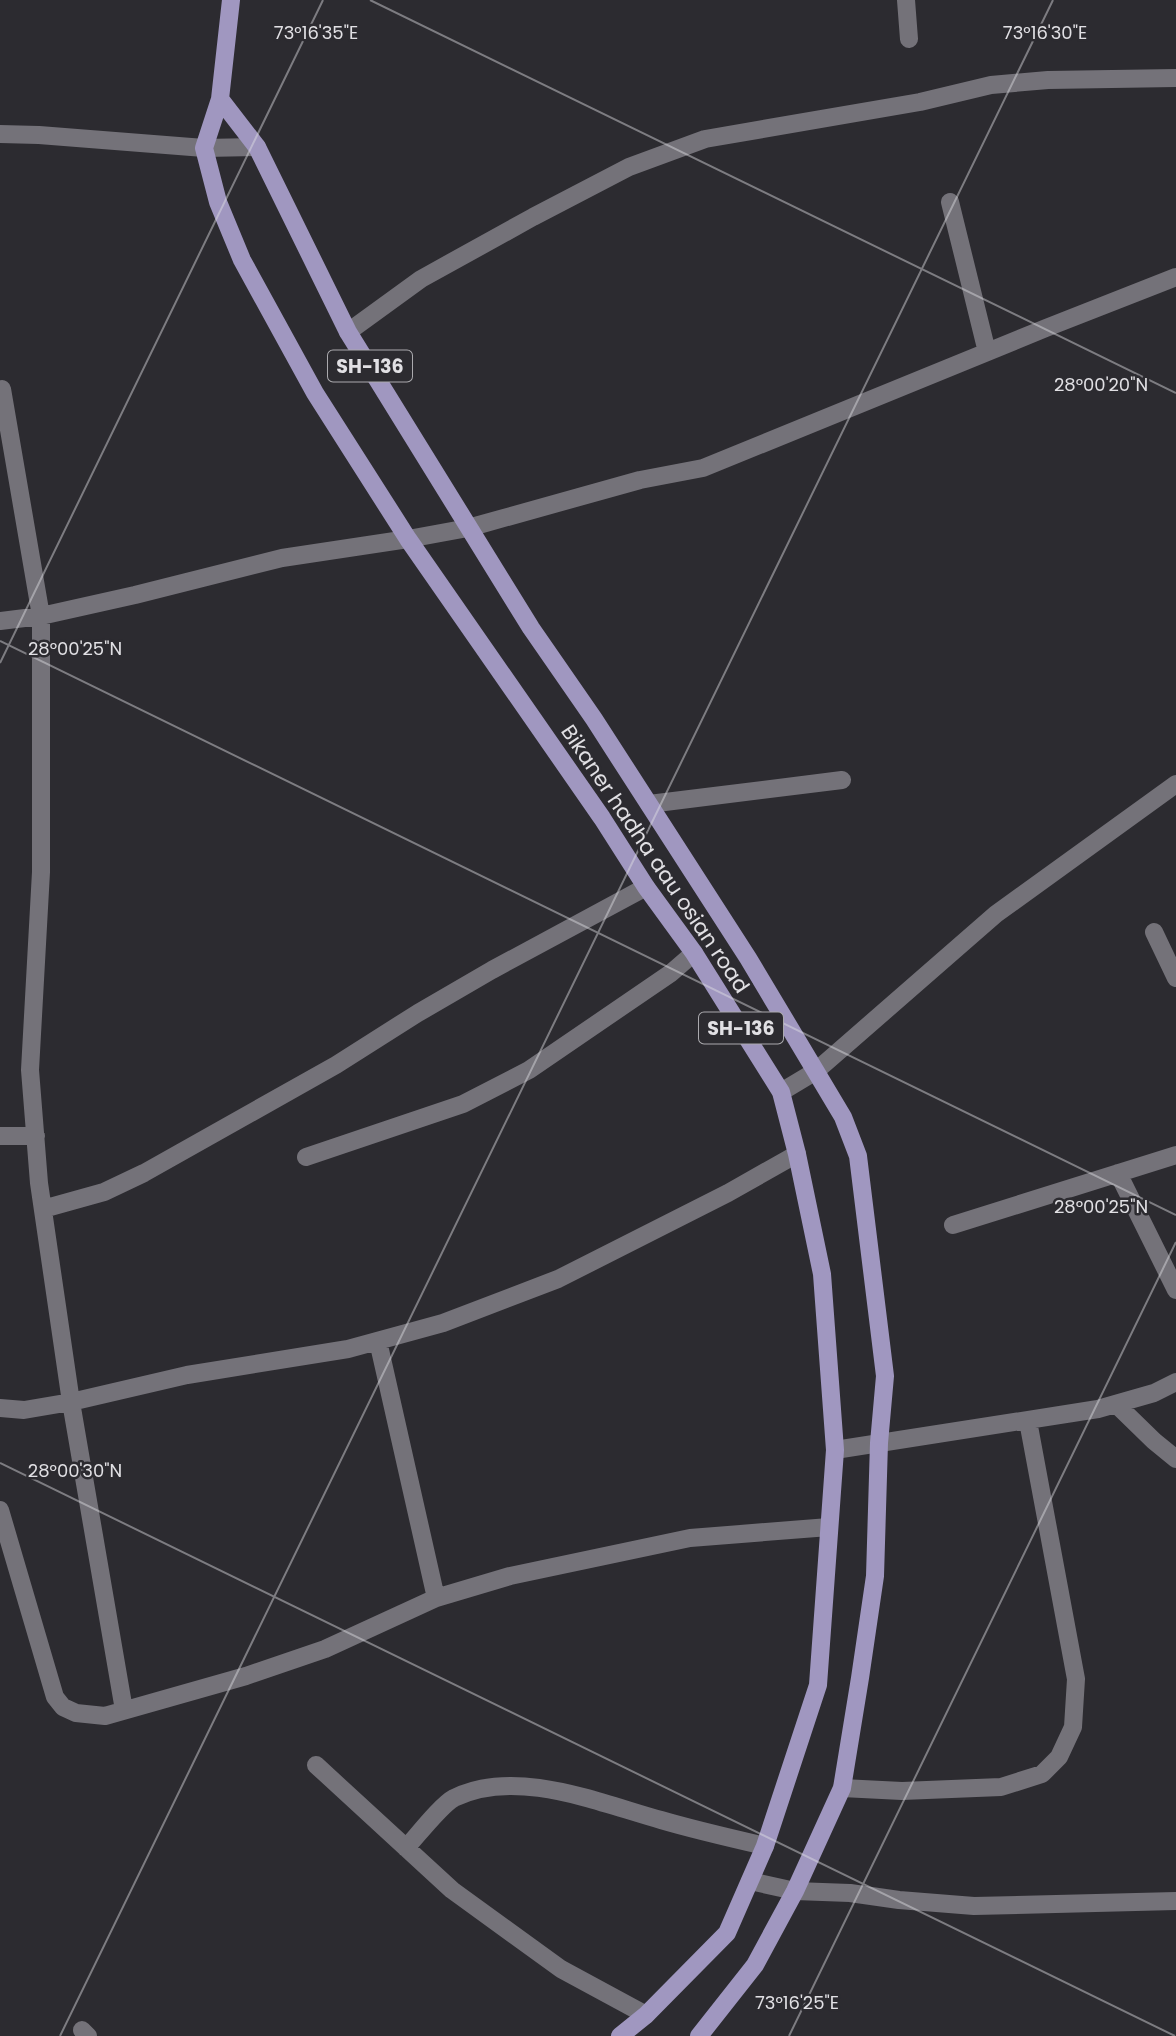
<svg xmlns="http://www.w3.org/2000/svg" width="1176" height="2036" font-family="Poppins,sans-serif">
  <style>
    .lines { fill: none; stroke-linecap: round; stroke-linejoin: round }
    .minor { stroke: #747279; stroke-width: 18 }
    .major { stroke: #a097c0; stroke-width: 18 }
    .ticks { fill: none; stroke: #e1e0e4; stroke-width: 2; stroke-opacity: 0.45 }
    .labels { text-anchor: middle; stroke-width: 5; stroke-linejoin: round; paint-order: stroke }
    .shield { fill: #2c2b30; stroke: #abaaae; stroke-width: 2 }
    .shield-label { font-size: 19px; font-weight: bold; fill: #e1e0e4 }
    .street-label { font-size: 21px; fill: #e1e0e4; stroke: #2c2b30 }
    .ticks-label { font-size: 18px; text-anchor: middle; fill: #e1e0e4; stroke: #2c2b30; stroke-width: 5; stroke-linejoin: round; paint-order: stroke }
  </style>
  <rect width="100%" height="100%" fill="#2c2b30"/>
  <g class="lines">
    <path class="minor" d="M906,0l3,39
      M0,134l39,1 165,13 53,-1
      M950,202l37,150
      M348,332l73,-53 112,-62 96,-50 76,-28 215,-37 71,-17 57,-5 128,-2
      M2,389l39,227v256l-11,198 9,113 32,219 53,308
      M0,621l41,-5 94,-21 147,-37 126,-19 60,-11 172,-48 63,-12 343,-140 130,-51
      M649,804l193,-24
      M1154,932l22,46
      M781,1092l35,-21 180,-157 180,-130
      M0,1136h36
      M306,1157l157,-53 66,-34 142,-97 23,-20
      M1118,1173l58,117
      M43,1209l61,-17 40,-19 192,-108 82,-52 74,-43 154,-83
      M953,1225l223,-70
      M378,1341l58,257
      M1116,1404l38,37 22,18
      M0,1408l24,2 47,-8 116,-27 161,-26 95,-26 115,-44 170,-86 69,-39
      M835,1450l263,-41 56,-16 22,-11
      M0,1510l55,187 8,10 13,6 29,3 141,-40 79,-27 111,-51 74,-22 180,-38 139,-11
      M316,1765l136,125 109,79 85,46
      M842,1788l60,3 99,-4 41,-13 17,-17 14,-30 3,-48 -48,-258
      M406,1848c11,-12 35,-43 48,-50 62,-31 145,5 207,22 34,10 69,18 104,26
      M750,1881l45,10 55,2 49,7 75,6 202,-5
      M82,2030l6,6"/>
    <path class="major" d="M231,0l-11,99 -16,49 14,54 24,58 73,133 93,146 194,279 44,69 48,66 87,139 16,62 25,120 13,176 -17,235 -53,161 -38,87 -81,82 -26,21
      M220,99l37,48 91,185 183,296 63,91 154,239 95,159 15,39 27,220 -6,67 -4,133 -15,102 -18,110 -47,103 -40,74 -56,71"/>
  </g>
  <path class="ticks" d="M370,0l806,393M0,641l1176,574M0,663l323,-663M0,1463l1175,573M60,2036l993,-2036M789,2036l387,-794"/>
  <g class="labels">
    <g class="shield">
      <rect x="328" y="350.5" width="84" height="31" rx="5"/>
      <rect x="699" y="1012.5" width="84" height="31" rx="5"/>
    </g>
    <g class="shield-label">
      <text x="370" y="373">SH-136</text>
      <text x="741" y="1035">SH-136</text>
    </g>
    <g class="street-label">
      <text transform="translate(655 859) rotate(56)" y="7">Bikaner hadha aau osian road</text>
    </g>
  </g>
  <g class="ticks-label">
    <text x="316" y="39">73°16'35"E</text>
    <text x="1045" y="39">73°16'30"E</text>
    <text x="1101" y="391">28°00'20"N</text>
    <text x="75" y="655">28°00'25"N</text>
    <text x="1101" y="1213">28°00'25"N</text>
    <text x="75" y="1477">28°00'30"N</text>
    <text x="797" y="2009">73°16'25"E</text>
  </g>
</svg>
